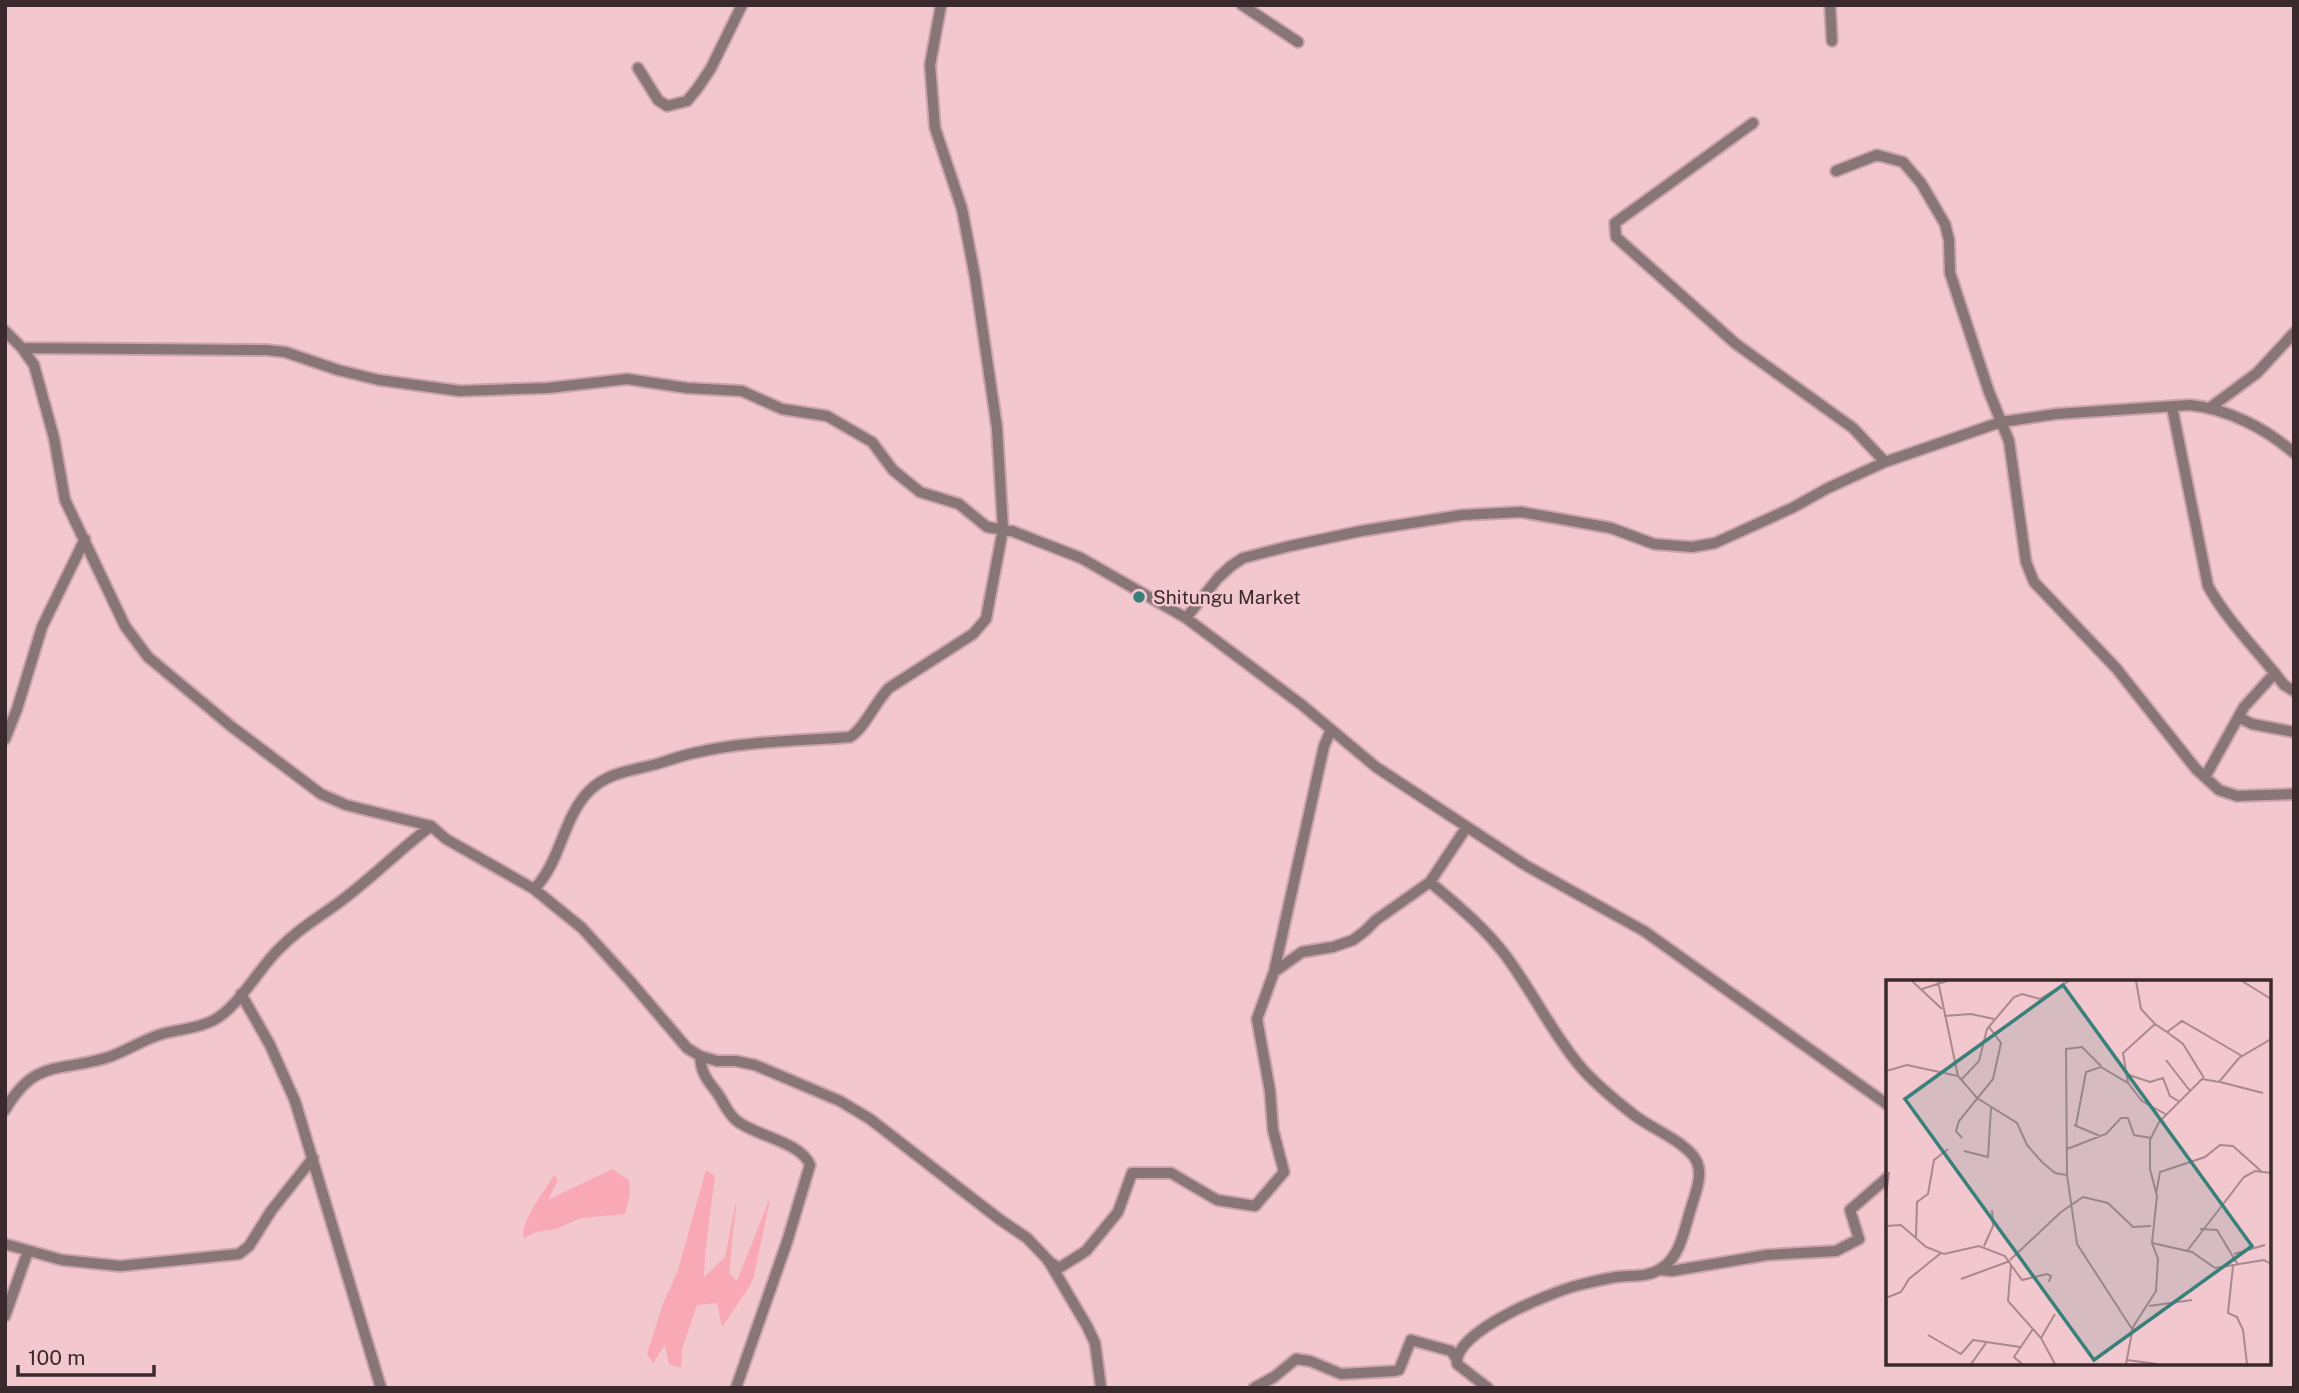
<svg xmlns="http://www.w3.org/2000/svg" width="2299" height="1393" font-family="'Public Sans',sans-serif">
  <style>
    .green { fill: #f9a8b6 }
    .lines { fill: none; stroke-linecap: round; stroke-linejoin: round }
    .minor-casing { stroke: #cba4ab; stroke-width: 14 }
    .minor { stroke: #877578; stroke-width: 10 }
    .poi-dot { fill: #39807a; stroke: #f3c7ce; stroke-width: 2.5 }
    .labels { text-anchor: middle; stroke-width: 5; stroke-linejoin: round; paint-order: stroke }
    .poi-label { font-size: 19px; fill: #3b2a2d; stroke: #f3c7ce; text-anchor: start }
    .inset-road { fill: none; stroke: #a9888e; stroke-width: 2 }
    .view { fill: #39807a; fill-opacity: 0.15; stroke: #39807a; stroke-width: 3.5 }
    .inset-edge { fill: none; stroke: #3b2a2d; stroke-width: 3.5 }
  </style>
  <rect width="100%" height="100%" fill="#f3c7ce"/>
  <path class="green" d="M612,1169l17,11 1,13 -5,21 -44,4 -25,11 -20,3 -12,6c-5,-16 22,-48 30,-63l4,5 -10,20z
    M706,1170l9,6 -10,78 -1,23 21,-20 12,-61 -8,77 8,8 34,-86 -17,80 -4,11 -28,41 -5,-24 -20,2 -15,44 -1,19 -12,-4 -4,-19 -12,18 -6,-9 16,-50 15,-34z"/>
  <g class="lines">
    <g class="minor-casing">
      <path id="minor" d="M1242,5l56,37
        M1830,5l2,36
        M638,68l20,32 9,6 20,-5 10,-12 14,-21 31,-63
        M1753,123l-138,100 1,14 120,107 117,84 32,34
        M1836,171l41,-16 26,7 18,21 24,41 4,16 1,33 39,119 20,49 17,121 8,20 82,86 80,101 23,21 18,6 57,-2
        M5,331l17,17 12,17 20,73 11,62 60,126 23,31 84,70 89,67 25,11 85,21
        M22,348l244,2 19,2 53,18 41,10 81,11 88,-3 79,-9 60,9 55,3 40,18 45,7 45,26 21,28 27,22 39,12 28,23 25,4 69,27 105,60 32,-40 13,-12 12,-8 47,-12 71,-15 101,-16 59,-3 90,16 43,16 38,3 23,-4 77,-35 36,-20 57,-26 116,-40 55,-8 134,-9c38,4 75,23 104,48
        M2172,407l36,179c19,35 52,67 76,99l10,6
        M2211,407l46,-34 37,-40
        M1186,618l116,87 74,62 149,98 119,66 244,174
        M2240,718l12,6 42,8
        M5,739l12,-30 25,-82 43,-88
        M2205,777l39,-70 31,-34
        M1430,882c27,23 54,45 76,74 26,35 45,75 73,109 15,18 37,36 55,50 16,13 55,28 63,47 6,14 -2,32 -6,46 -7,22 -10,47 -29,60 -14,10 -31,7 -46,9 -12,2 -25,5 -37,8 -27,7 -126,46 -122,79l31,24
        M534,889c27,-27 28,-70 55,-98 18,-18 40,-20 64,-26 14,-4 27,-9 41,-12 51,-12 104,-12 156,-16 15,-9 25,-35 39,-49l84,-54 13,-15 17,-90 -6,-101 -22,-151 -13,-68 -27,-81 -5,-63 11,-60
        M1274,972l28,-20 31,-5 20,-7 12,-9 11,-11 54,-38 36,-54
        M241,994l29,51 25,56 86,287
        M700,1056c1,18 8,25 18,38 6,9 10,20 19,27 19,15 64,21 73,44l-23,77 -51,146
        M5,1110c31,-53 55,-37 104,-53 18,-6 35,-18 53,-23 17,-5 36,-5 52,-14 24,-13 44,-50 64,-70 18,-19 38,-31 59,-46 33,-24 62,-54 94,-78l15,13 88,50 48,39 48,53 57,67 13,8 17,5h19l19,4 85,36 30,18 129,100 28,19 21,22 39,66 8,17 6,45
        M5,1244l57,16 58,6 119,-12 10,-8 22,-35 42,-53
        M1048,1261l11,7 27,-17 32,-39 14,-39h39l46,27 38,6 29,-34 -11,-42 -3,-39 -13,-72 17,-47 50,-226 7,-16
        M1661,1270l11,1 95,-16 69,-4 23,-12 -9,-29 38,-33
        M5,1316l23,-65
        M1254,1388l20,-11 22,-18 14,2 31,13 54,-3 4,-1 12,-30 40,11 5,7"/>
    </g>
    <use href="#minor" class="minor"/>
  </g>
  <circle class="poi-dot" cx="1139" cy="597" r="7"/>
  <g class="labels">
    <g class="poi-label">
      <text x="1153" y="604">Shitungu Market</text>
    </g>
  </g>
  <g transform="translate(1886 980)">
    <rect width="385" height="385" fill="#f3c7ce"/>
    <path class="inset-road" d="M26,1l30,28M52,1l20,95 19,22 40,25 10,22 15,17 13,11 12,2 10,69 55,85M250,1l5,28 14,15 12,8 15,-11 60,35M356,1l29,18M36,9l25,-8M58,36l27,-2 23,5M281,52l16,12 21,34M385,59l-32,19 -20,24 -17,-3 -43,43 -9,18v29l7,27 -5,47 40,9 23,16 49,-8 7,4M280,80l24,31M0,91l21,-6 51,11M243,95l21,7 13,-4 7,18 10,6M75,100l18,-19 8,-32 27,-32 8,-3 18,5 29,-18M334,102l43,11M242,103l14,18 25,14M188,145l26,11M190,145l10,-53 15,-5 27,16 -5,-30 32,-29M76,158l-6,-7 3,-10 34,-42 8,-36 -12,-16M181,169l39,-15 15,-16h7l6,17 17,3M78,171l24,6 3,-49M181,195l-1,-126 16,-2 19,19M270,214l4,-22 45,-15 15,-12 13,1 28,25M0,216l3,-24M0,246l15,-1 25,22 18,7 35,-8 26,10 6,9 -3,36 33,37 14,26M314,249l17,1 21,35M30,257l1,-35 11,-8 6,-34 14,-11M98,266l9,-20 -1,-16M301,271l57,-74 11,-6 16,2M348,274l31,-9M124,280l51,-48 22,-15 25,6 25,24 18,-1M125,285l11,15 25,-6 4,2 -2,6M347,286l-5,47 9,4 6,13 4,34M75,299l49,-18M0,318l15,-6 8,-13 32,-26M263,326l43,-6M42,355l33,19 12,-14 47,7M155,358l14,-24M241,380l30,4M85,384l15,-21M136,384l-8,-7 19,-28M240,384l7,-37 23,-36 2,-32 -6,-16"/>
    <path class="view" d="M177,5l189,261 -158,114 -189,-261z"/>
    <rect width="385" height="385" class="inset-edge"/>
  </g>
  <rect width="2299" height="1393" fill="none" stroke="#3b2a2d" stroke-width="14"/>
  <path d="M18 1365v10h136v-10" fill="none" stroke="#3b2a2d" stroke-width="3.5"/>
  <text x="28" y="1365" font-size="21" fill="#3b2a2d" stroke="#f3c7ce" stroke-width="5" paint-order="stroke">100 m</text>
</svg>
